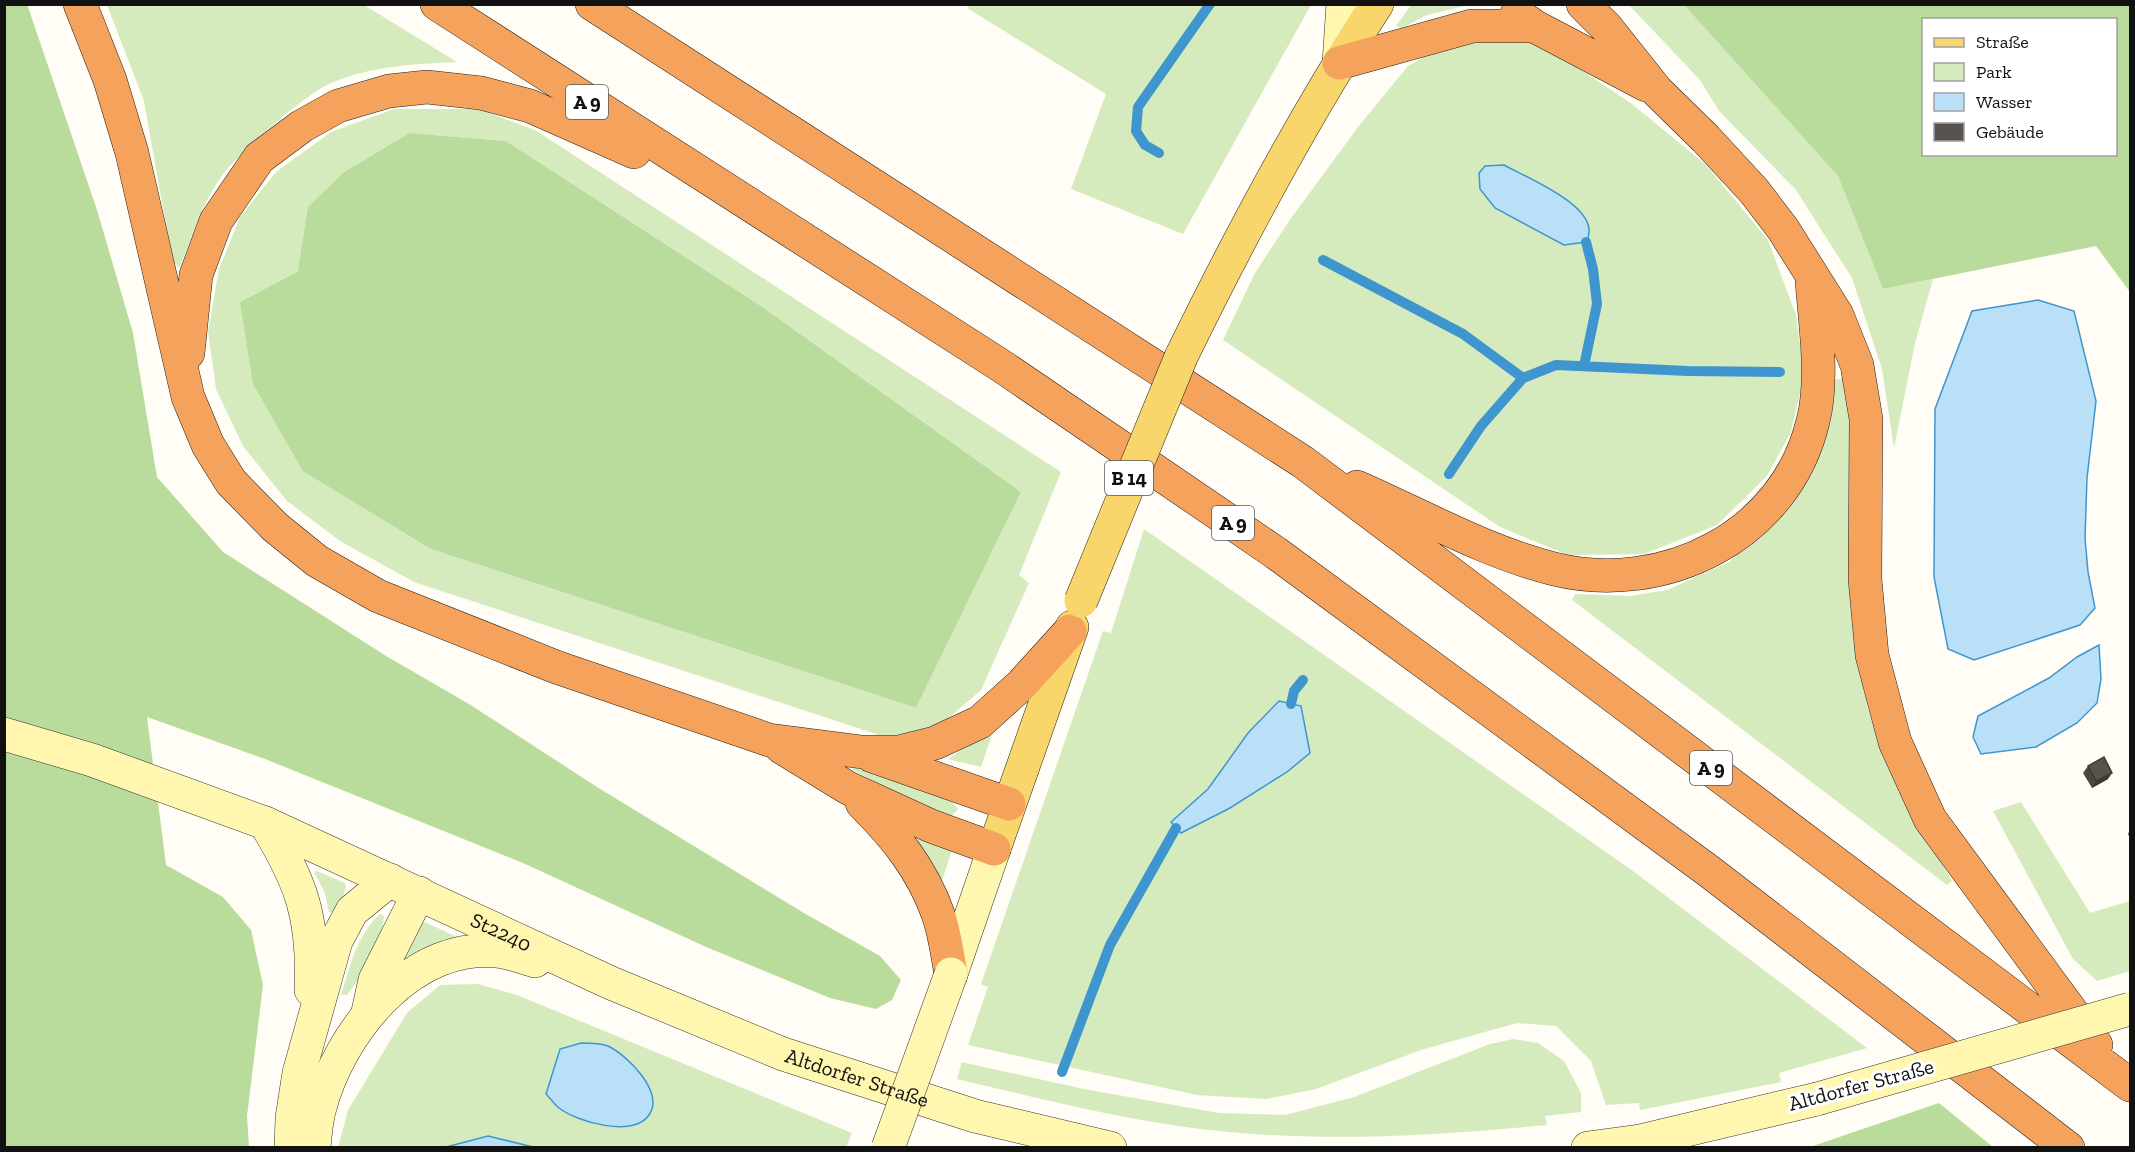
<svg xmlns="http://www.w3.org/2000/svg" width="2135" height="1152" font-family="'Zilla Slab',serif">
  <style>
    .green { fill: #d5ebbd; fill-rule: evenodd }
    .forest { fill: #b9dc9c; fill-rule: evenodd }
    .water { fill: #b9e0f7; stroke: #3f96cf; stroke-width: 1.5 }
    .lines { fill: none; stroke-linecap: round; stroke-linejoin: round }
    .stream { stroke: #3f96cf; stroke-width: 10 }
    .secondary-casing { stroke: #333; stroke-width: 34 }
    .primary-casing { stroke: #222; stroke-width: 34 }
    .highway-casing { stroke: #222; stroke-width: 34 }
    .secondary { stroke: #fff6b0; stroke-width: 33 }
    .primary { stroke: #f9d66b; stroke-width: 33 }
    .highway { stroke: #f5a25d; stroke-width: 33 }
    .secondary-bridge-casing { stroke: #333; stroke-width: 34; stroke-linecap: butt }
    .primary-bridge-casing { stroke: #222; stroke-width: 34; stroke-linecap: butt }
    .secondary-bridge { stroke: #fff6b0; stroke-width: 33 }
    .primary-bridge { stroke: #f9d66b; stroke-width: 33 }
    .wall { fill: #4d4742 }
    .shaded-wall { fill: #3f3936 }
    .building { fill: #5a524d; stroke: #3f3936; stroke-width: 1.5 }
    .labels { text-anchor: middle; stroke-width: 6; stroke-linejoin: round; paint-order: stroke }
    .shield { fill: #fff; stroke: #585858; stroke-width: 1.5 }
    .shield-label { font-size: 20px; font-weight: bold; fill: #111 }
    .street-label { font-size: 21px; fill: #111; stroke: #fff }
  </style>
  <rect width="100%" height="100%" fill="#fffdf5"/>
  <path class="green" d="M970,4h341v1l-128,229 -112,-45 35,-95 -139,-86z
    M107,5h257l93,57c-42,2 -86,4 -126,21 -24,10 -92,69 -108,91 -20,27 -31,63 -44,94l-7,-9 -28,-158z
    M1411,5v-1l57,1 -41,10 -25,13 -6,-2z
    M1629,5h55l154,171 45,113 50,-10 -18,64 -21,105 -12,-79 -30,-91 -56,-88 -77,-79 -19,-31z
    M1460,38l75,1 97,65 73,60 63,76 28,75 8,61 -13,56 -24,44 -50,49 -73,29 -76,1 -68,-28 -277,-187 32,-67 34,-52 69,-94 50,-61z
    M394,109h85l56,21 526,342 -42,103 10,8 -48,107 -37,32 -53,17 -477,-157 -74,-41 -53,-40 -44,-55 -27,-57 -8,-57 11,-63 21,-52 36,-45 55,-40zM409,133l97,8 255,165 260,186 -105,216 -485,-159 -191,-247 59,-32 45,-98z
    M1846,377l7,54 -4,90 5,115 14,73 38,91 46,81 -5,4 -375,-285 3,-6 55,2 37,-6 62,-28 57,-54 34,-56 15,-72z
    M1144,529l489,342 234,177 -88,25 2,9 -141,28 -1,-7 -33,2 -15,-44 -35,-35 -39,-3 -93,26 -108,40 -50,10 -69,-4 -229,-50 20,-58 -7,-3 122,-353 8,2z
    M995,726l-14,41 -33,-8z
    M851,763l97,34 10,12 -7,7 -30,-10 -68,-36z
    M2021,802l69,111 40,-12v70l-33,10 -24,-22 -80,-148z
    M916,836l36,14 -10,31 -5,-2z
    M317,871l28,12 1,5 -10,25 -7,-1 -4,-19 -11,-21z
    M380,914l4,2c-2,28 -20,57 -37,79h-6c9,-29 16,-60 39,-81z
    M420,920l35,16 1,4 -12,1 -41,17z
    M478,984l39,11 335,138 -6,15h-313l-45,-12 -42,11 -108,1 10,-38 59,-97 33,-28z
    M1513,1039l25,4 26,18 17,32v19l-36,4 2,9c-106,10 -213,17 -318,7 -92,-8 -183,-32 -272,-53l5,-17 122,27 135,24 66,2 69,-18 136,-53z"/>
  <path class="forest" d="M27,4l70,206 36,123 24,144 66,75 163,104 83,48 128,83 207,126 76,43 21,24 -9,20 -16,9 -46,-11 -124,-51 -183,-84 -258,-104 -118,-42 19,148 57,32 28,33 12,55 -16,131 2,31 -244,1 -1,-1143z
    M1684,5h446v287l-34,-46 -213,43 -45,-113zM1924,20h192v134h-192z
    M409,133l97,8 255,165 260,186 -105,216 -485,-159 -128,-78 -50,-87 -13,-82 58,-31 10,-64 36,-35z
    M1939,1103l54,44h-183z"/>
  <path class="water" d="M1504,165c23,13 102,44 82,77l-22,3 -69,-37 -15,-19 -1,-16 6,-7z
    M2038,300l36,11 22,90 -9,77 -2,60 3,34 7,36 -15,17 -106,35 -26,-11 -14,-72 1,-168 37,-98z
    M2099,645l2,34 -4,24 -20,20 -41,24 -55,7 -8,-17 5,-21 71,-38 28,-21z
    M1279,701l22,5 9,47 -23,19 -57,36 -49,25 -10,-11 37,-33 40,-56z
    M581,1043c8,0 20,0 27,3 19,9 57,46 41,69 -16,23 -72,7 -90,-7 -5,-4 -9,-10 -13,-14l14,-45z
    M488,1136l45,11h-87z"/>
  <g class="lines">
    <path class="stream" d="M1159,153l-14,-8 -9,-14 2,-24 72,-103
      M1323,260l140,74 60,44
      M1584,366l13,-62 -4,-35 -7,-27
      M1449,474l32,-48 42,-48 33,-13 132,6 92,1
      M1291,704l3,-13 9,-11
      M1062,1072l48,-127 66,-117"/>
    <g class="secondary-casing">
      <g id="secondary">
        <path d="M1339,63l4,-59"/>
        <path id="s1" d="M4,734l88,26 173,63 346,160 172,71 192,62 135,32"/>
        <path d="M265,823c37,60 49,95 46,167"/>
        <path d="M951,974l43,-125"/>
        <path d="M368,1012l7,-32 44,-87"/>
        <path d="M291,1148l1,-30 7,-45 37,-132 16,-30 38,-31"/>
        <path d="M314,1148c1,-12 2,-25 5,-37 19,-78 95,-174 185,-159 10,2 20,6 31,9"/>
        <path d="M1588,1148l52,-7 177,-42"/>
      </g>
    </g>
    <g class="primary-casing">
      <path id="primary" d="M1181,357c59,-121 122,-239 196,-353
        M994,849l78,-222"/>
    </g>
    <g class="highway-casing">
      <path id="highway" d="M80,4l30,76 22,73 56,244 20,48 23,37 44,45 42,34 61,35 178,71 213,73 93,12h37l36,-9 45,-21 42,-38 48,-53
        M437,4l566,363 273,186 434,319 358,276
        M592,4l711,458 827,623
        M1583,4l24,24 50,63 49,48 48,52 29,38 54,86 20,50 9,54 -1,160 7,76 23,87 35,77 166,226
        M1517,14l17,12 112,59
        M1339,63l133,-37h62
        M188,353l8,-78 20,-54 43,-63 43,-32 36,-20 51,-15 38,-4 54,6 49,13 104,46
        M1357,487c64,28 129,65 197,82 110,27 232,-33 259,-148 11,-42 2,-98 -1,-140
        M781,747l67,41 83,38 63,23
        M872,756l137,48
        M862,803c33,33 60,66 76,111 7,19 9,40 13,60"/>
    </g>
    <use href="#secondary" class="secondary"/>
    <use href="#primary" class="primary"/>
    <use href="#highway" class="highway"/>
    <g class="secondary-bridge-casing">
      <path id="secondary-bridge" d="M1817,1099l313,-90
        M888,1148l63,-174"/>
    </g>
    <g class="primary-bridge-casing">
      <path id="primary-bridge" d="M1081,601l100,-244"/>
    </g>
    <use href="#secondary-bridge" class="secondary-bridge"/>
    <use href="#primary-bridge" class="primary-bridge"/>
  </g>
  <path class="wall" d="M2088,766l20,13 -16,9 -9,-15z
    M2130,830v8l-2,-4z"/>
  <path class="shaded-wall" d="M2112,773l-4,6 -16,9 4,-7z"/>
  <path class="building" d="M2104,757l8,16 -16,8 -8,-15z"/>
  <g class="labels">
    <g class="shield">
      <rect x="566" y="85" width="42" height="34" rx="4.5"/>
      <rect x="1105" y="461" width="48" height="34" rx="4.5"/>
      <rect x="1212" y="506" width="42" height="34" rx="4.5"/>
      <rect x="1690" y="751" width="42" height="34" rx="4.5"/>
    </g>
    <g class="shield-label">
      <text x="587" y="109">A 9</text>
      <text x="1129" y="485">B 14</text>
      <text x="1233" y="530">A 9</text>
      <text x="1711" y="775">A 9</text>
    </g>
    <g class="street-label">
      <text dy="7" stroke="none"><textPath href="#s1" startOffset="536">St2240</textPath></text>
      <text dy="7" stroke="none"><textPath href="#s1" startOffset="921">Altdorfer Straße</textPath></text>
      <text transform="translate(1861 1085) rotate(-15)" y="7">Altdorfer Straße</text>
    </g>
  </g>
  <rect width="2135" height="1152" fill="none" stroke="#111111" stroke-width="12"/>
  <rect x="1922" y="18" width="195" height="138" fill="#ffffff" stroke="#a0a0a0" stroke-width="1.5"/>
  <rect x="1934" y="38" width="30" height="9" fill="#f9d66b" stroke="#a0a0a0" stroke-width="1.5"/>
  <text x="1976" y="48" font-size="18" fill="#111111">Straße</text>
  <rect x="1934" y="63" width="30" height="18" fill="#d5ebbd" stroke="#a0a0a0" stroke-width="1.5"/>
  <text x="1976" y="78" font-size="18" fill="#111111">Park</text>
  <rect x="1934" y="93" width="30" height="18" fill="#b9e0f7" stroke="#a0a0a0" stroke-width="1.5"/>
  <text x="1976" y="108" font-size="18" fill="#111111">Wasser</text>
  <rect x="1934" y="123" width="30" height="18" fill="#5a524d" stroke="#a0a0a0" stroke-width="1.5"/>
  <text x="1976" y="138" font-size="18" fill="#111111">Gebäude</text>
</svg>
